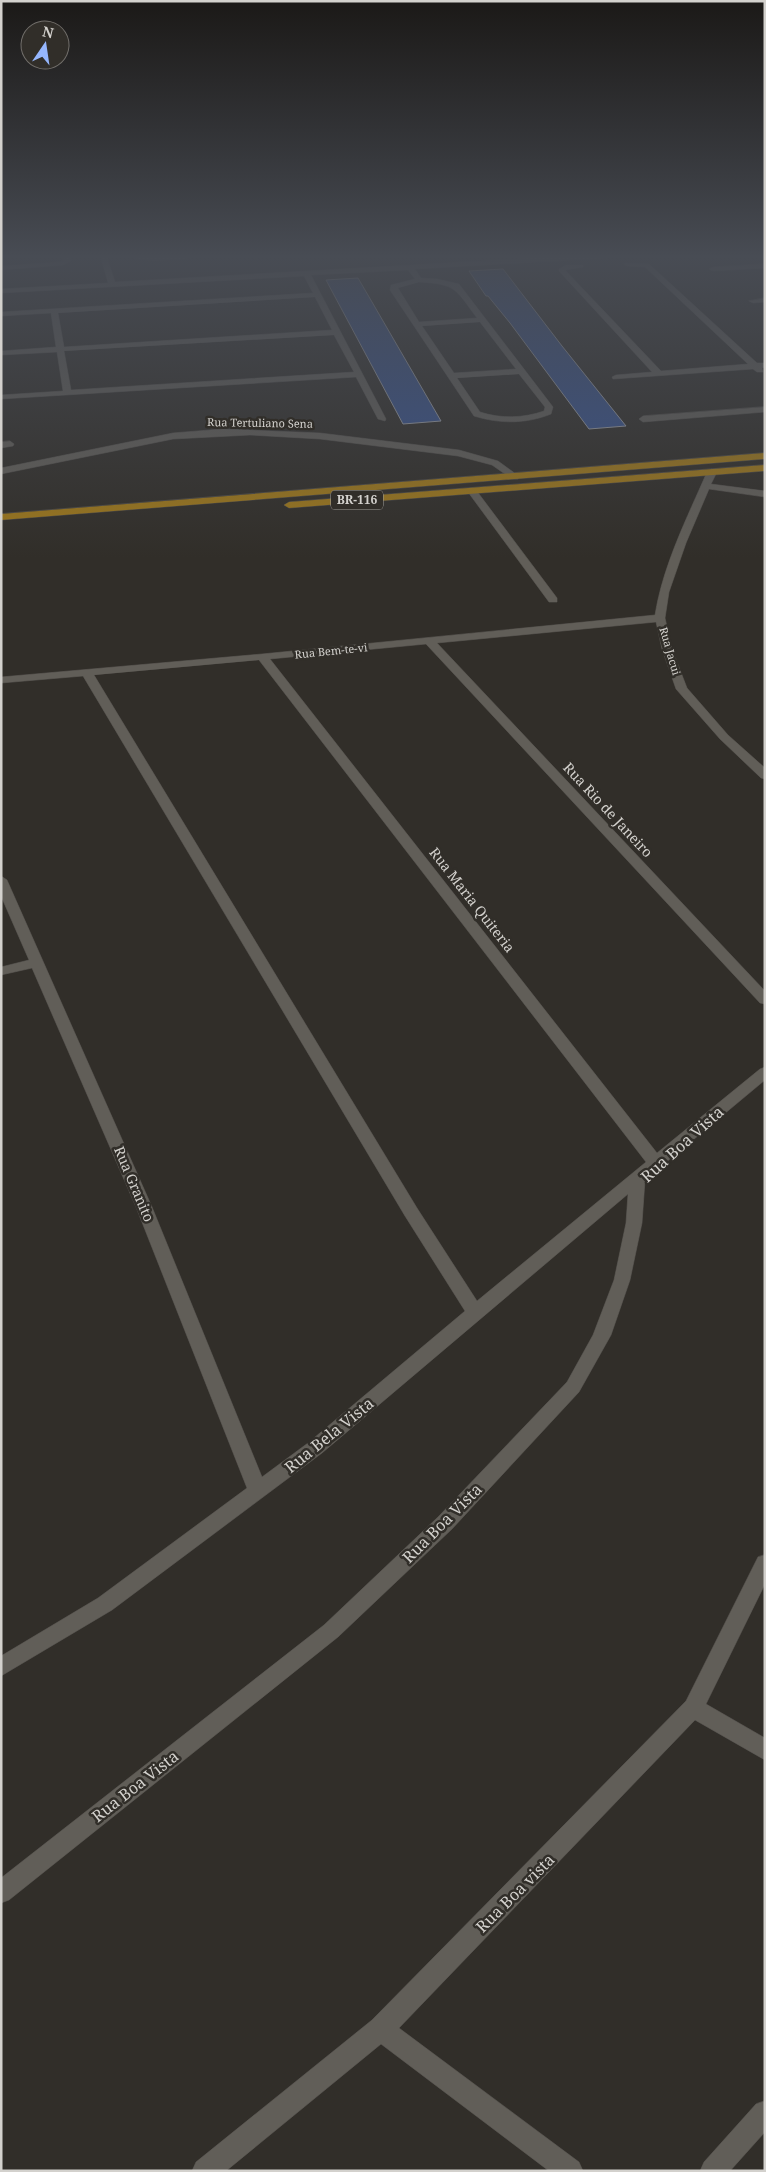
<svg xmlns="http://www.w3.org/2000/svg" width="766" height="2172" font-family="'Noto Serif',serif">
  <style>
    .building { fill: #38528c; stroke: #9a9da4 }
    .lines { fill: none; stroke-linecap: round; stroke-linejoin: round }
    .service-casing { stroke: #4d4a46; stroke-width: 1 }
    .minor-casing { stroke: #4d4a46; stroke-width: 1 }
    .trunk-casing { stroke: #4d4a46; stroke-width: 1 }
    .service { fill: #615e58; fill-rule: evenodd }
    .minor { fill: #615e58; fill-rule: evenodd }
    .trunk { fill: #9c761b; fill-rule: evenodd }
    .labels { text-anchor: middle; stroke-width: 5; stroke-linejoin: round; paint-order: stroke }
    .far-street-label { font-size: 11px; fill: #d3d1cd; stroke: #312e29 }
    .shield { fill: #312e29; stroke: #a2a09c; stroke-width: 1 }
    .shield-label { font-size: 12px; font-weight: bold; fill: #d3d1cd }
    .street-label { font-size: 14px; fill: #d3d1cd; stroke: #312e29 }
    .near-street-label { font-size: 16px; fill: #d3d1cd; stroke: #312e29 }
  </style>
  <rect width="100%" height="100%" fill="#312e29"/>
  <path class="building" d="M503,269l59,77 64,80 -37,3 -79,-106 -22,-27h-2l-17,-25z
    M358,278l14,24 69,119 -38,3 -77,-144z"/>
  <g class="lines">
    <g class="service-casing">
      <path id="service" d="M473,489l3,1 81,108v4h-8l-81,-110z"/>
    </g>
    <g class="minor-casing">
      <path id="minor" d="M64,254h6l1,7 -8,4 -62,5v-4l59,-4 4,-2z
        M100,254h6l9,28 488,-28h41l-3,2 -226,13 6,9 16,1 22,5 94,123 -2,7c-25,10 -51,10 -77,2l-84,-126 1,-5 24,-6 -7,-9 -97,5 75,144 -1,2 -7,-2 -22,-42 -355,22v-4l62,-4 -6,-39 -56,3v-4l55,-4 -5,-34 -50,3v-4l312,-19 -9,-17 -303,17v-4l107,-6zM419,282c38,2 36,7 58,36l-58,4 -21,-34zM315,297l17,33 -268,17 -6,-34zM480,322l36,47 -62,4 -32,-47zM334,335l20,37 -283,18 -7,-39zM519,374l26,33 -1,4c-20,7 -43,8 -64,1l-23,-34z
        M126,254l28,2 56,-2 -3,2c-21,2 -65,10 -81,-2z
        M625,263l24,1 108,99h8v4l-3,1 1,4h-6l-4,-3 -140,10 -1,-2 4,-2 36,-3 -93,-101v-2l7,-4h17v2l-18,3 96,101 87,-7 -103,-97 -18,-1 -3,-2z
        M765,264v4l-52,3 -4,-2 4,-2z
        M765,298v4l-12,1 -4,-2z
        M765,407v5l-122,10 -4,-3 4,-3z
        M223,429l97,4 139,17 39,11 22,16 -2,2h-6l-20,-14 -34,-9 -138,-17 -70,-4 -77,4 -172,35v-6l172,-35z
        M10,441l4,3 -1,2 -12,2v-6z
        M712,469l5,3 -6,12 54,7v6l-56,-8 -23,54 -17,49 -4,26 7,31 15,39 41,47 37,33v11l-4,-1 -41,-39 -44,-50 -14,-40 -6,-27 -219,21 328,348v13l-5,-1 -334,-359 -156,15 387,494 103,-84 5,-2v13l-120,100 -3,43 -12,57 -19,55 -32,57 -127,137 -114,108 -329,263 -8,3v-25l323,-253 114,-108 129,-135 26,-47 21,-55 12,-57 2,-29 -306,259 -210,157 -111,66v-20l97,-58 149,-110 -111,-281 -104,-239 -31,7v-8l28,-7 -28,-64v-20l6,4 145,327 110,270 46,-34 157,-132 -60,-95 -322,-540 -82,7v-6l261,-23 393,-39c8,-50 32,-97 52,-143zM259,660l387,502 -169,139 -60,-93 -323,-533z
        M765,1555v29l-59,120 59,34v22l-70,-40 -296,308 180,134 4,9h-34l-168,-127 -155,127h-34l4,-9 176,-142 314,-319 72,-144z
        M765,2101v31l-35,39h-30l4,-9 52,-58z"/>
    </g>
    <g class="trunk-casing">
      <path id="trunk" d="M765,453v6l-764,61v-6z
        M765,465v6l-476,37 -5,-3 5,-3z"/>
    </g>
    <use href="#service" class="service"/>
    <use href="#minor" class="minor"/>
    <use href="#trunk" class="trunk"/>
  </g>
  <linearGradient id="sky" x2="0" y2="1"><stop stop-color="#1b1917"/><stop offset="0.46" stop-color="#484c54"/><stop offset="1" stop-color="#484c54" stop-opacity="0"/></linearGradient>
  <rect width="766" height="558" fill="url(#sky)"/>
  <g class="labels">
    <g class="far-street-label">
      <text transform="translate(260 423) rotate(1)" y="4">Rua Tertuliano Sena</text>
      <text transform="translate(331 651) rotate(-6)" y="4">Rua Bem-te-vi</text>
      <text transform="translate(670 651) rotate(74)" y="4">Rua Jacui</text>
    </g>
    <rect class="shield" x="331" y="490.5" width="52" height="19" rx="4"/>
    <g class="shield-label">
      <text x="357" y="504">BR-116</text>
    </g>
    <g class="street-label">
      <text transform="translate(608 810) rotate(47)" y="5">Rua Rio de Janeiro</text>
      <text transform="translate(472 900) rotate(52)" y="5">Rua Maria Quiteria</text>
      <text transform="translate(134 1184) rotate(67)" y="5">Rua Granito</text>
    </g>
    <g class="near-street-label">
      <text transform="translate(682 1144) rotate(-42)" y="6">Rua Boa Vista</text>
      <text transform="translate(329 1435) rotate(-39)" y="6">Rua Bela Vista</text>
      <text transform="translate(442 1523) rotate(-45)" y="6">Rua Boa Vista</text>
      <text transform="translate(135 1786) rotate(-38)" y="6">Rua Boa Vista</text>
      <text transform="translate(515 1893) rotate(-45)" y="6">Rua Boa vista</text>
    </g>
  </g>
  <rect width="766" height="2172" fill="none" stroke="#d3d1cd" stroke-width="5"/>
  <g transform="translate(45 45) rotate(13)"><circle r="24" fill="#312e29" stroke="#726f6b"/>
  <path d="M0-4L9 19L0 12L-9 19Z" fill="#95b6fd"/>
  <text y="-8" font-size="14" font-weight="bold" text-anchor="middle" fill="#d3d1cd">N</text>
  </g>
</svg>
